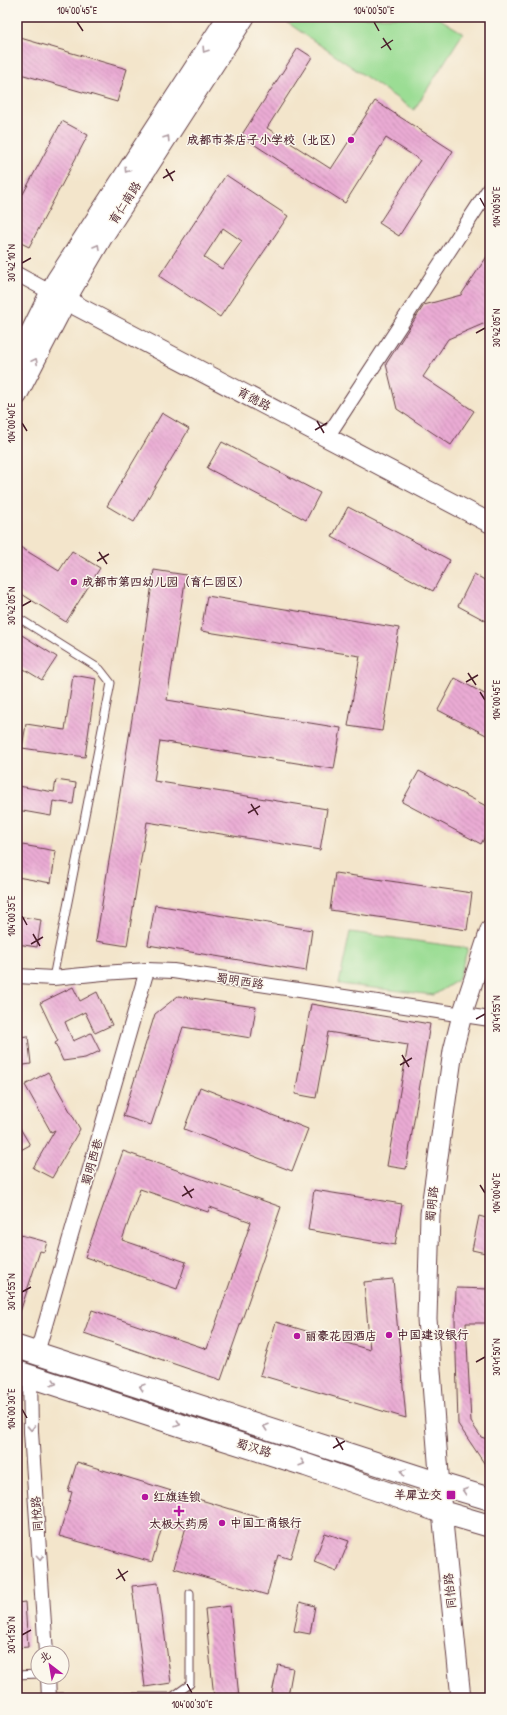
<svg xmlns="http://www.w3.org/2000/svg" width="507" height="1715" font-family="'Patrick Hand','LXGW WenKai TC',sans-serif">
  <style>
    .park { fill: #9bdd94; stroke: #727e60 }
    .building { fill: url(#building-back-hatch); fill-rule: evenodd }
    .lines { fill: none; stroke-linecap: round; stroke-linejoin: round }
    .lane-casing { stroke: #633d43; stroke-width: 9 }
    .street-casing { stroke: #633d43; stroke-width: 16 }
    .secondary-casing { stroke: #633d43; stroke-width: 21 }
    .primary-casing { stroke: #633d43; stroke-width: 24 }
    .highway-casing { stroke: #633d43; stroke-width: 24 }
    .lane { stroke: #fff; stroke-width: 7 }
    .street { stroke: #fff; stroke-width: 14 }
    .secondary { stroke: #fff; stroke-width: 19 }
    .primary { stroke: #fff; stroke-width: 22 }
    .highway { stroke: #fff; stroke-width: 22 }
    .oneway { stroke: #ae9aa0 }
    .ticks { fill: none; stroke: #4a1f2b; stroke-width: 1.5 }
    .poi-dot { fill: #b5179e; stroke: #fbf7ec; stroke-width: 1.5 }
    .labels { text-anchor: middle; stroke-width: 3; stroke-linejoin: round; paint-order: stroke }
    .poi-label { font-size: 12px; font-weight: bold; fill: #4a1f2b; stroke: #fbf7ec; text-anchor: start }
    .street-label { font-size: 12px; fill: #4a1f2b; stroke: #fbf7ec }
    .neatline { fill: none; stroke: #4a1f2b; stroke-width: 1.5 }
    .ticks-label { font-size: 10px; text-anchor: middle; fill: #4a1f2b }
  </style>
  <defs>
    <pattern id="building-back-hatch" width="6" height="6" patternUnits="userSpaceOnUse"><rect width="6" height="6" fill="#eaabd4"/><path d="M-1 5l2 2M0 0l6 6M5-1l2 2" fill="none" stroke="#c08bac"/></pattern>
  </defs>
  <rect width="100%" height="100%" fill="#fbf7ec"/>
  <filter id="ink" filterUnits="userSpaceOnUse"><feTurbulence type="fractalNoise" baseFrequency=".025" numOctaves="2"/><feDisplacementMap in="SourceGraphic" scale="8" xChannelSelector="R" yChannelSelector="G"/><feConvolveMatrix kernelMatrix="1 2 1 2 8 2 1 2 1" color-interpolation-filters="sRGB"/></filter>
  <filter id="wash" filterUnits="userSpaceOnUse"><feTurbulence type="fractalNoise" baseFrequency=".012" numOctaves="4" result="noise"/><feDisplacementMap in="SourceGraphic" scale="16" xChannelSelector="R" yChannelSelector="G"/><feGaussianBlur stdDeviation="0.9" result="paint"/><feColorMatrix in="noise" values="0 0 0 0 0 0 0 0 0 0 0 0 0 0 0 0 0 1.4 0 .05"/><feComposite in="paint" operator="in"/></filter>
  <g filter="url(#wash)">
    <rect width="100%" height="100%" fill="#f3e5cb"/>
    <path class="park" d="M292,17h145l26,16 -49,77 -126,-87z
      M350,932l118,16 -10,32 -24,15 -95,-11z"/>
    <g id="blocks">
      <path class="building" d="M17,37l110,32 -10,33 -100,-29z
        M298,48l14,9 -45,71 64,41 44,-68 78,50 -54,85 -20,-13 41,-63 -34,-22 -41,65 -104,-67z
        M62,121l26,14 -59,112 -12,-6v-50l6,3z
        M226,175l62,41 -68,101 -61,-41zM223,228l19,13 -20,28 -18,-12z
        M490,252v69l-42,18 -25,38 51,34 -23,34 -54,-36 -11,-45 38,-59 37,-10z
        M162,413l27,16 -55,93 -27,-16z
        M222,442l98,51 -14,27 -99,-52z
        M348,507l102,53 -17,31 -101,-54z
        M17,545l42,26 13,-20 28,17 -34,54 -49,-31z
        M154,570l32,5 -19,125 174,28 -7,41 -174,-28 -6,40 173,28 -7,41 -173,-28 -20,124 -31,-5 39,-241z
        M474,574l16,9v40l-32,-17z
        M207,596l192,32 -17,103 -34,-5 12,-70 -159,-25z
        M17,632l40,25 -15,23 -25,-15z
        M73,675l23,4 -11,78 -63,-9 4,-24 39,6z
        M455,678l35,19v40l-52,-27z
        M419,771l71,37v19l-9,17 -79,-42z
        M56,780l20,3 -3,21 -20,-3 -2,15 -34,-6 1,-24 36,6z
        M17,844l39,7 -5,32 -34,-6z
        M335,873l137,20 -5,37 -137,-20z
        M155,905l157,25 -6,41 -158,-26z
        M17,916l24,4 -4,27 -20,-3z
        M73,987l7,14 17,-9 15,33 -17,8 -10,-21 -20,10 8,19 18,-8 9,18 -15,7 -22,3 -8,-18 3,-2 -18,-38z
        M178,996l78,11 -5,31 -68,-11 -32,98 -28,-9 32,-102z
        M311,1004l119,20 -24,145 -19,-3 21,-121 -80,-13 -12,66 -21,-4z
        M28,1036l3,28 -14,2v-29z
        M48,1072l32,57 -28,49 -19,-10 22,-38 -4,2 -26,-47z
        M200,1087l108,42 -16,42 -108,-42z
        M17,1123l13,22 -13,7z
        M123,1151l158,56 -60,173 -137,-47 8,-23 115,39 44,-127 -41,-15 -2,5 -68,-23 -18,51 64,22 -9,27 -92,-32z
        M314,1190l88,14 -7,41 -87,-15z
        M479,1216l11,3v35l-18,-4z
        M17,1234l30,8 -3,10 -4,-1 -21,64h-2z
        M393,1279l13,139 -146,-43 16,-53 94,28 -6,-68z
        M456,1288l34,1v34h-24l5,99 10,15 9,3v32l-32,-48 -3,-104z
        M77,1462l222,68 -9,29 -12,-4 -11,40 -93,-27 12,-41 -22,-7 -12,42 -93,-26 13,-44 -4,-1z
        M325,1533l24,8 -12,30 -23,-9z
        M158,1583l13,100 -26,4 -13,-101z
        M25,1602l3,45 -11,1v-45z
        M300,1602l15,4 -5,28 -16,-3z
        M230,1606l9,92h-25l-9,-89z
        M278,1665l15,3 -5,28 -16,-3z"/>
    </g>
  </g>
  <g filter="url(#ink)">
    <use href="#blocks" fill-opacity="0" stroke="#633d43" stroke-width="1"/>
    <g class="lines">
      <g class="lane-casing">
        <path id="lane" d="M17,617l83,52 11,14 -58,295
          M17,1675l21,-1
          M49,1697h123l18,-13v-91"/>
      </g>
      <g class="street-casing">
        <path id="street" d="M17,274l33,18
          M327,437l163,-249
          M17,976l36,2 50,-5 44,-3 26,1 317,48
          M37,1353l110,-383
          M30,1375l1,57 15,221
          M48,1677l1,21"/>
      </g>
      <g class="secondary-casing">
        <path id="secondary" d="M50,292l440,231
          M17,359l39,-79 171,-263
          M17,396l56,-108 30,-51 142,-220
          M461,1698l-19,-186 -15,-193 3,-105 23,-163 9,-36 28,-85"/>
      </g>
      <g class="primary-casing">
        <path id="primary" d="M440,1484l50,15
          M442,1512l48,14"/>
      </g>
      <g class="highway-casing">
        <path id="highway" d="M17,1347l423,137
          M17,1372l172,56 117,37 136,47"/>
      </g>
      <use href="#lane" class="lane"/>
      <use href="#street" class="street"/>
      <use href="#secondary" class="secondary"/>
      <use href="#primary" class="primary"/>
      <use href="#highway" class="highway"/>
    </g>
    <defs><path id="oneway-chevron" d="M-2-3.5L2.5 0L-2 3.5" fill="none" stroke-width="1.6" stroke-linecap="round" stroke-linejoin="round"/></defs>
    <g class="oneway">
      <use href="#oneway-chevron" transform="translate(205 50) rotate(123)"/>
      <use href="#oneway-chevron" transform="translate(167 138) rotate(-57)"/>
      <use href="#oneway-chevron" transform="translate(127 170) rotate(123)"/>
      <use href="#oneway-chevron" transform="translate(97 247) rotate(-60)"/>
      <use href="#oneway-chevron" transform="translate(35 361) rotate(-63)"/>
      <use href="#oneway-chevron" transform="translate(54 1383) rotate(18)"/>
      <use href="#oneway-chevron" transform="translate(142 1387) rotate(-162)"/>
      <use href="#oneway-chevron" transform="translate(178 1424) rotate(18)"/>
      <use href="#oneway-chevron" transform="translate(266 1427) rotate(-162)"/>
      <use href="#oneway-chevron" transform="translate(31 1428) rotate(88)"/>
      <use href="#oneway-chevron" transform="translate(302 1463) rotate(17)"/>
      <use href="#oneway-chevron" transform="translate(403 1472) rotate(-162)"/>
      <use href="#oneway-chevron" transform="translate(465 1491) rotate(-163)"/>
      <use href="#oneway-chevron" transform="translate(40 1558) rotate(86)"/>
    </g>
  </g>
  <path class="ticks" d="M77,22l6,9M374,22l5,9M383,38l8,12M381,48l12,-8M166,169l7,12M163,178l12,-7M480,198l5,9M22,263l9,-5M476,333l9,-5M317,421l7,12M22,423l5,8M315,430l12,-7M99,552l8,12M97,561l12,-7M22,606l9,-5M468,673l8,12M466,682l12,-7M480,692l5,8M251,804l7,11M248,813l12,-7M22,916l5,9M33,934l7,12M31,944l12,-7M476,1019l9,-5M402,1055l7,12M400,1065l12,-7M480,1185l5,8M184,1186l8,12M182,1196l12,-7M22,1292l9,-5M476,1362l9,-5M22,1409l5,9M336,1438l7,12M333,1448l12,-7M118,1569l7,12M116,1579l12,-8M22,1635l9,-5M187,1684l5,9"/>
  <g class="poi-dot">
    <circle cx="351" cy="140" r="4"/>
    <circle cx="74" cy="582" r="4"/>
    <circle cx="389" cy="1335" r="4"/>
    <circle cx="297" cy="1336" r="4"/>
    <rect x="446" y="1490" width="10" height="10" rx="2"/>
    <circle cx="145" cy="1497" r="4"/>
    <path d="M177 1505h4v4h4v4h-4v4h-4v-4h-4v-4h4z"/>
    <circle cx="222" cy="1523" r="4"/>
  </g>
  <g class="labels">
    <g class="poi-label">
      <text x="343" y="144" text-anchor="end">成都市茶店子小学校（北区）</text>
      <text x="82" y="586">成都市第四幼儿园（育仁园区）</text>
      <text x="397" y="1339">中国建设银行</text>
      <text x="305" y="1340">丽豪花园酒店</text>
      <text x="442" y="1499" text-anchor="end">羊犀立交</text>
      <text x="153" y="1501">红旗连锁</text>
      <text x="230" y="1527">中国工商银行</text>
      <text x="179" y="1528" text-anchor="middle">太极大药房</text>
    </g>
    <g class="street-label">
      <text transform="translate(125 203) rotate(-57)" y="4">育仁南路</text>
      <text transform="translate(254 399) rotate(28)" y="4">育德路</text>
      <text transform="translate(240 981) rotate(9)" y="4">蜀明西路</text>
      <text transform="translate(92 1162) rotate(-74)" y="4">蜀明西巷</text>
      <text transform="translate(432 1204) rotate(-84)" y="4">蜀明路</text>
      <text transform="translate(254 1448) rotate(17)" y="4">蜀汉路</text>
      <text transform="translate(37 1514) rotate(-94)" y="4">同悦路</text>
      <text transform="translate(450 1591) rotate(-96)" y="4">同怡路</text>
    </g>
  </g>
  <rect width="507" height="1715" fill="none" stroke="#fbf7ec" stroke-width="44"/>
  <g transform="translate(50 1665) rotate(329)"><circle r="19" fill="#fbf7ec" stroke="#b4a19f"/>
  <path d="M0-3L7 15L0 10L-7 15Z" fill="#b5179e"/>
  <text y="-6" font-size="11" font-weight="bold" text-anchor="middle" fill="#4a1f2b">北</text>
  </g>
  <rect x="22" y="22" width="463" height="1671" class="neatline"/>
  <g class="ticks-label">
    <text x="77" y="14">104°00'45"E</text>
    <text x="374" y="14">104°00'50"E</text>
    <text transform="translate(496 207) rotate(-90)" y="4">104°00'50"E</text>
    <text transform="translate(11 263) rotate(-90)" y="4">30°42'10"N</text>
    <text transform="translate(496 328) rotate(-90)" y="4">30°42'05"N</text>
    <text transform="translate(11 423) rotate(-90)" y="4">104°00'40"E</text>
    <text transform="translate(11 606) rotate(-90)" y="4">30°42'05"N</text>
    <text transform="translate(496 700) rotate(-90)" y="4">104°00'45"E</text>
    <text transform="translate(11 916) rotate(-90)" y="4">104°00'35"E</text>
    <text transform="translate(496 1014) rotate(-90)" y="4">30°41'55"N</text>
    <text transform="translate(496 1193) rotate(-90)" y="4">104°00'40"E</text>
    <text transform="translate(11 1292) rotate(-90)" y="4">30°41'55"N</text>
    <text transform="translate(496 1357) rotate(-90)" y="4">30°41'50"N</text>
    <text transform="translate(11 1409) rotate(-90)" y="4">104°00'30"E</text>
    <text transform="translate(11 1635) rotate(-90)" y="4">30°41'50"N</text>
    <text x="192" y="1708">104°00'30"E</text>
  </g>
</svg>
